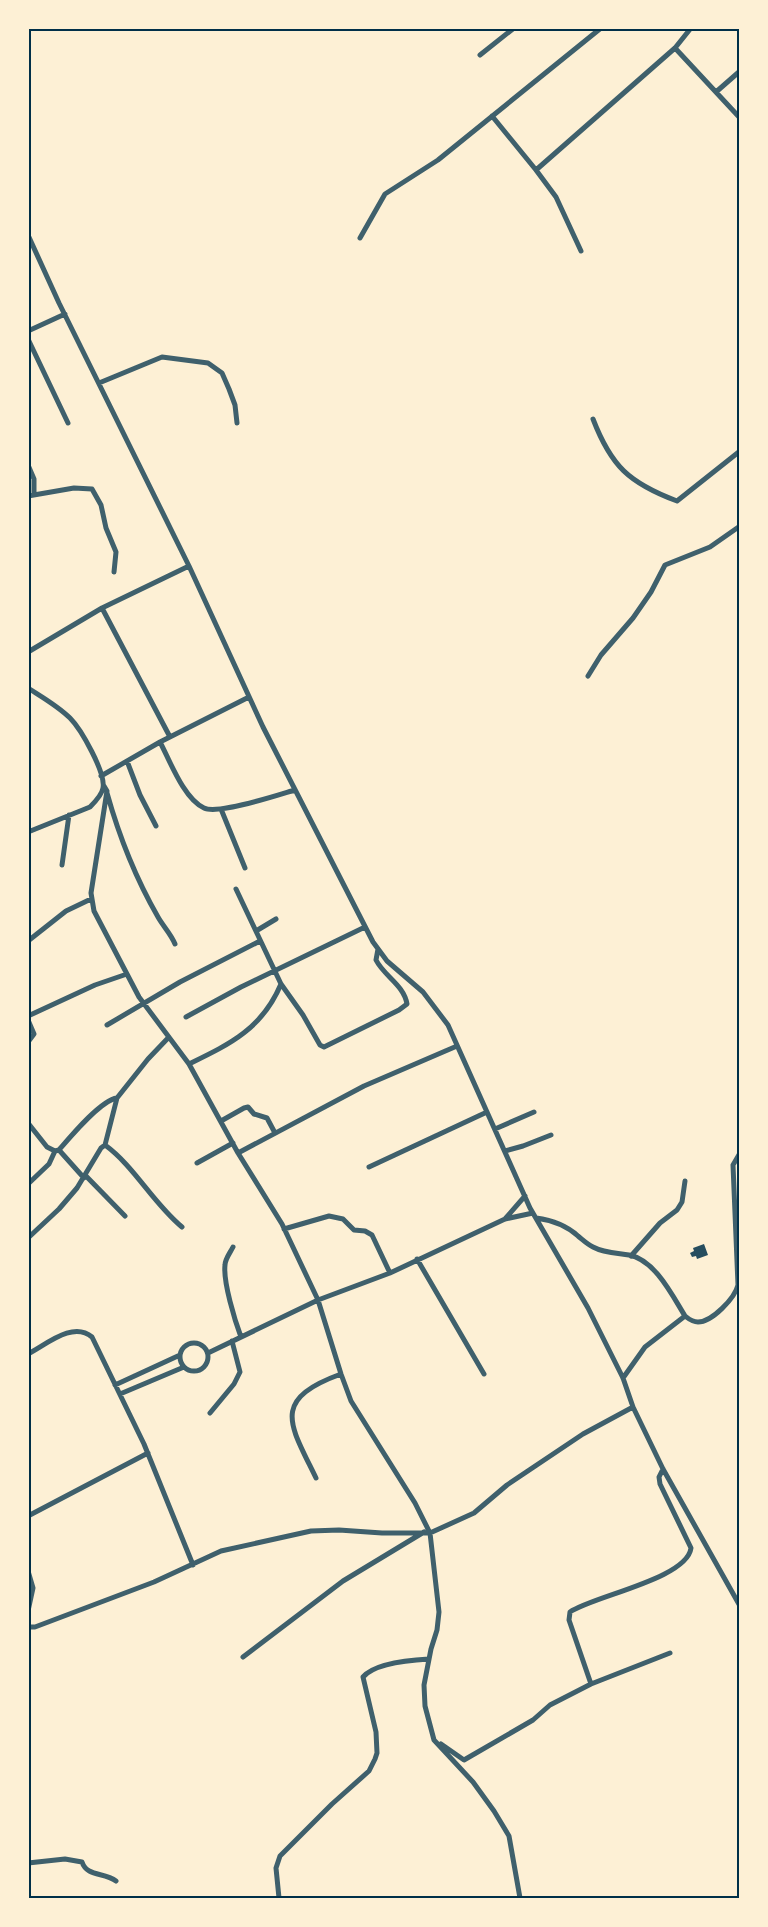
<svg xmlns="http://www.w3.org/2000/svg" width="768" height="1927" font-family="Rubik,sans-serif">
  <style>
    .building { fill: #264d5e }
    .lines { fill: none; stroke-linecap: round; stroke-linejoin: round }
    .minor { stroke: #3f606c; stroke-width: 5 }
    .neatline { fill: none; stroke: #003049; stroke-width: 2 }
  </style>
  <rect width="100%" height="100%" fill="#fdf0d5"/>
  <path class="building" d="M704,1244l4,11 -11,4 -1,-3 -4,1 -2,-4 4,-2 -1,-3z"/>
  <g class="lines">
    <path class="minor" d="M675,48l65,70
      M480,55l34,-27
      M716,92l24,-21
      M492,116l44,54 20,27 25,54
      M536,170l139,-122 16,-20
      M28,235l31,68 130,263 74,161 110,215 14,19 36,31 25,33 82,183 58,100 35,70 10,29 30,62 77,137
      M360,238l25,-44 53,-34 163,-132
      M28,331l37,-17
      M28,339l40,84
      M99,383l63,-26 46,6 14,10 7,16 6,16 2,18
      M593,419c18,47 36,64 84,82l63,-50
      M28,465l6,14v15
      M28,496l46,-8 18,1 9,16 5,23 10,24 -2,20
      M102,608l68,129
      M28,652l74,-44 87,-42
      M588,676l13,-21 32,-37 18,-26 14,-27 45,-18 30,-21
      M28,688c14,9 30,18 42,30 11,11 36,55 33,70 -1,7 -8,14 -13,19l-62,25
      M160,742c10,19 24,57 44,66 14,7 74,-13 91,-18
      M127,761l13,34 16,31
      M101,776l59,-34 89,-45
      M104,786l3,5 -16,102 3,18 45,86 50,67 49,89 44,71 36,76 23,74 10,27 64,102 15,30 9,79 -2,18 -6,19 -7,36 1,21 9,34 39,42 21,29 15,25 11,62
      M107,793c12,43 28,84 51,124 5,9 13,17 17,27
      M221,809l24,59
      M62,865l7,-50
      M236,889l45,95 22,31 17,30 4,2 75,-37 8,-6c-3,-19 -23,-28 -31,-44l2,-11
      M256,931l20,-12
      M28,941l38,-30 25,-12
      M28,1016l67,-31 32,-11
      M186,1017l55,-30 124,-60
      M28,1020l6,14 -6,8
      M107,1025l73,-43 80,-41
      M189,1064c41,-20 73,-35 92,-80
      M221,1121l23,-13 4,-1 6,7 13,4 8,15
      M28,1123l19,24 8,4 4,-1c12,-14 42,-50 58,-52
      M495,1129l39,-17
      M105,1145c29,21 48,58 77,82
      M59,1150l25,28
      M505,1151l18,-5 28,-11
      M238,1153l126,-67 93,-40
      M197,1163l36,-20
      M369,1167l118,-55
      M85,1175l40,41
      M28,1184l21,-20 6,-13
      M536,1218c15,2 30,7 42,18 5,4 9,8 15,11 11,6 23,6 36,8 26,5 43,40 56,61
      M505,1219l20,-23
      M284,1229l45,-13 14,3 11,11 11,1 7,4 18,38
      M28,1238l31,-29 18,-21 24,-40 4,-3 12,-47 31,-39 21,-22
      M233,1247c-3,6 -8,12 -8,18 -2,17 10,56 16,72
      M631,1256l29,-33 17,-13 5,-8 3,-21
      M417,1259l67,115
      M180 1357a14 14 0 1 1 28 0a14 14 0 1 1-28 0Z
      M208,1353l110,-53 72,-27 115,-54 28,-6
      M28,1354c19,-10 45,-33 64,-17l52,107 49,121
      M623,1378l22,-31 40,-31c4,3 7,6 13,6 14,0 37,-24 40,-37l-5,-120 7,-12
      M115,1385l65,-30
      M120,1394l64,-27
      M210,1413l24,-29 6,-12 -8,-31
      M316,1478c-26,-54 -46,-78 25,-104
      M28,1516l120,-63
      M28,1571l5,17 -5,23
      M28,1627h7l119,-45 67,-31 90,-20 28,-1 43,3h48l44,-20 33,-28 76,-51 50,-27
      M243,1657l100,-76 81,-49
      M591,1684l79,-31
      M441,1744l23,16 69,-40 17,-15 41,-21 -22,-64 1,-8c23,-16 117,-33 121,-64l-31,-64 -1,-7 4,-8
      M28,1863l37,-4 17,3c5,15 22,10 34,19
      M279,1898l-3,-30 4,-12 52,-52 37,-33 6,-12 2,-6 -1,-21 -13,-55c12,-14 48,-17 66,-18"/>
  </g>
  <rect width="768" height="1927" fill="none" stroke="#fdf0d5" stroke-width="60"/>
  <rect x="30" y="30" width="708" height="1867" class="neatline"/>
</svg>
